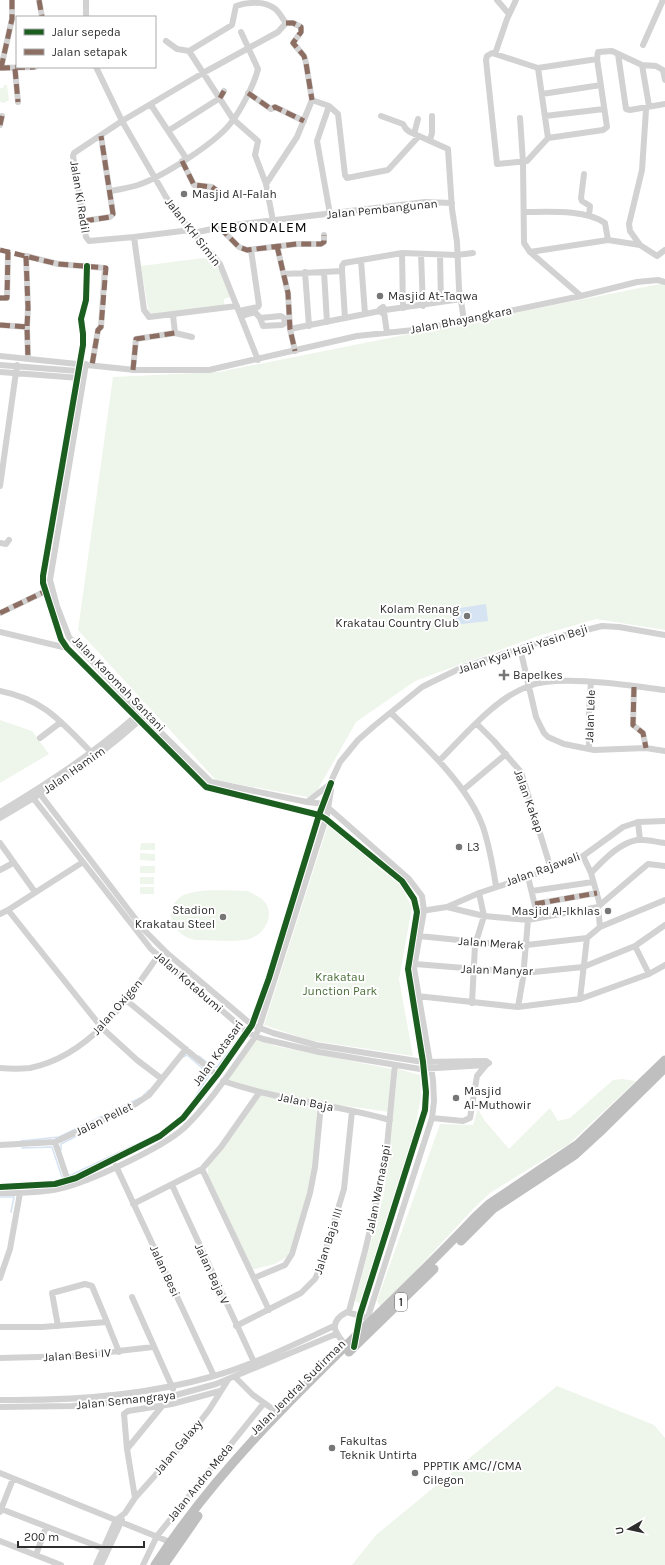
<svg xmlns="http://www.w3.org/2000/svg" width="665" height="1565" font-family="Karla,sans-serif">
  <style>
    .green { fill: #eef5ea }
    .water { fill: #d5e3f3 }
    .lines { fill: none; stroke-linecap: round; stroke-linejoin: round }
    .stream { stroke: #d5e3f3; stroke-width: 1.5 }
    .minor { stroke: #d2d2d2; stroke-width: 6 }
    .highway { stroke: #bfbfbf; stroke-width: 9 }
    .quiet { stroke: #8d6e63; stroke-width: 5; stroke-dasharray: 10 5; stroke-linecap: butt }
    .cycleway-casing { stroke: #fff; stroke-width: 8 }
    .cycleway { stroke: #1b5e20; stroke-width: 6 }
    .poi-dot { fill: #767676; stroke: #fff; stroke-width: 1.5 }
    .labels { text-anchor: middle; stroke-width: 4; stroke-linejoin: round; paint-order: stroke }
    .shield { fill: #fff; stroke: #6c6c6c; stroke-width: 1 }
    .shield-label { font-size: 11px; font-weight: bold; fill: #2d2d2d }
    .poi-label { font-size: 12px; fill: #2d2d2d; stroke: #fff; text-anchor: start }
    .street-label { font-size: 12px; fill: #2d2d2d; stroke: #fff }
    .park-label { font-size: 12px; fill: #486d37; stroke: #fff }
    .quarter-label { font-size: 14px; letter-spacing: 1px; fill: #000; stroke: #fff }
  </style>
  <rect width="100%" height="100%" fill="#fff"/>
  <path class="green" d="M4,85h3l2,15 -5,3 -4,-1v-14h3z
    M203,258l10,2 8,13 9,24 -6,2v10l-75,6 -8,-49z
    M665,283v347l-69,-11 -55,16 -126,46 -59,41 -43,76 -97,-18 -138,-150 35,-253 106,-5z
    M0,720l32,11 17,23 -49,29z
    M328,825l73,61 11,21 -13,72 14,77 -104,-16 -45,-15z
    M141,843h14v7h-15z
    M140,853l15,1v7l-15,-1z
    M140,866h15v7h-15z
    M140,877h14v7h-14z
    M140,887h14v7h-14z
    M248,891c5,3 12,6 16,10 13,15 -2,37 -19,39 -15,2 -31,0 -46,0 -21,0 -39,-25 -20,-42 13,-11 52,-7 69,-7z
    M254,1037l21,9 117,23 -3,43 -56,-8 -13,10 -4,38 -10,50 -18,54 -13,8 -24,6 -43,-93v-12l51,-70 -34,-16z
    M398,1069l22,6 1,22 -8,42 -53,165 -5,-3 29,-107z
    M622,1079l14,2 -67,63 -79,49 -15,14 -94,101 -4,-7 63,-177 33,1 5,-16 7,12 24,28 41,-41 8,13 12,-3 43,-38z
    M557,1386l97,39 11,13v127h-313l24,-30z"/>
  <path class="water" d="M486,604l2,17 -34,4 -1,-16z"/>
  <g class="lines">
    <path class="stream" d="M199,1056l14,11h4l22,-29
      M183,1057l4,-2 22,19
      M143,1096l6,-6
      M192,1102l19,-30
      M154,1136l7,-4
      M21,1141l38,-4 81,-39
      M22,1148l30,-1 10,30
      M61,1150v-6l43,-22
      M69,1176l74,-35
      M0,1197h14l-3,15"/>
    <path class="minor" d="M39,0l3,17
      M86,0v17
      M497,0l12,14
      M166,41l11,8 12,2
      M643,45l20,-45
      M492,53l46,15 59,-9 10,68 -4,3 -55,8 -21,23 -30,3 -11,-104 1,-4z
      M495,54l12,-35 9,-19
      M618,54l8,55 4,1 35,-6
      M597,59l1,-7 14,-1 30,14 14,1 7,4 2,10
      M642,65l7,41
      M96,67l26,54 44,76 13,19 41,48 38,96
      M0,68l35,-1
      M1,68l11,-49v-19
      M538,68l10,70
      M15,69l3,33
      M248,93l23,16 4,-2 29,14
      M542,94l59,-9
      M312,100l17,6 9,8 7,61 2,3 41,-8 31,-34
      M151,105l35,53
      M329,106l-12,35 13,73
      M381,116l22,8 3,5 4,3 38,17 4,60 5,33 2,47 5,31
      M545,116l59,-7
      M520,118l3,44 1,81 6,9 51,44
      M0,125l2,-9
      M168,131l52,-33 4,-7
      M414,134l4,-15
      M430,140l2,-7v-17
      M182,161l12,24 18,2 4,3
      M584,174l-3,24 1,3 8,5 -1,10
      M266,184l31,-47 15,-37 -6,-37 -2,-7 -11,-13 8,-11v-5l-8,-4h-7
      M111,191c9,-2 18,-3 27,-6 24,-8 76,-41 92,-61 10,-12 24,-39 28,-55l-17,-37
      M524,212c23,0 61,-3 81,11l3,17
      M84,221l26,-4 3,-3 -12,-78
      M220,228l19,19 8,3 50,-6h24l3,-2v-7
      M190,230l-56,7 -45,4 -3,-4 -13,-81 1,-3 48,-32 81,-48 75,-41 8,-9c-4,-5 -7,-12 -12,-15 -10,-7 -27,-6 -38,-2l-4,19 -43,26 44,68 25,22 -3,14 11,29 7,37
      M193,233l33,-7 199,-24 27,1
      M134,237l10,73 5,7 88,-11
      M640,245l-10,-14 -1,-7 13,-54 4,-60
      M277,246l11,47 2,36 5,22
      M530,252l78,-12 32,5 17,11 8,-6
      M402,253l1,55
      M421,254l2,52
      M440,255l1,47
      M361,260l4,54
      M87,266l-1,34 -5,19 2,15v11l-40,231v7l18,56 6,9 139,139 113,28 7,4 76,62 12,18 3,13 -9,57 15,93 3,30 -1,18 -65,205 -4,21
      M342,271l3,47
      M305,272l4,54
      M324,272l3,50
      M284,274l58,-3v-5l2,-3 58,-10 55,2 16,-2
      M0,298h7l1,-46
      M385,310l-2,-3 -3,2 2,4 3,-3 76,-11
      M239,311l19,-4 1,-2 -8,-55
      M384,312l3,21
      M173,315l2,18
      M241,316l14,-4 5,6 3,8 19,-1 3,-2 -1,-5 -3,-2 -21,2
      M0,325l27,2 1,32
      M27,327l1,-19 -2,-52 32,8 47,4 -4,59 -3,3 -6,35
      M290,329l90,-18
      M0,356l135,14h74l148,-34 66,-7 158,-33 56,-14 21,-2 7,2
      M86,364l-36,216 7,26 12,31 71,75 71,70 96,20 17,2 85,75 13,17 2,15 -10,57 19,112 1,21 -2,17 -67,208
      M0,365l78,6
      M133,370l3,-31 39,-6 17,4
      M0,372l80,6
      M0,486l17,-121
      M0,543l6,1 3,-4
      M0,613l46,-22
      M0,632l67,16
      M520,648l16,69 8,16 4,4 16,7 30,6 52,-2 19,3
      M634,687l-1,38 10,8 3,15
      M0,691c45,9 61,31 92,62
      M391,713c31,30 77,72 92,114 6,18 10,40 13,59
      M477,724l17,17 27,31 30,97
      M40,738l21,-16
      M589,749v-38l2,-29
      M439,761c25,-25 56,-63 90,-75 29,-12 103,0 136,4
      M37,790l107,140 24,24 84,71 21,8 43,12 107,17 63,-1 3,2
      M463,790l43,-36
      M30,794l121,155 97,84 15,6 56,13 101,17 66,-4 3,-2
      M307,802l23,-18
      M0,812c50,-30 94,-59 137,-97
      M0,818c50,-29 99,-60 142,-100
      M638,822l2,18
      M0,843l35,49
      M0,870l13,-7
      M591,873c12,-12 28,-30 46,-33 9,-1 19,2 28,3
      M528,877l10,41
      M532,891l61,-9
      M535,904l62,-11
      M600,905l48,-41 17,2
      M447,907l37,9 44,4 70,-13
      M8,910l75,-48
      M421,911l26,-4 32,-14 57,-19 47,-18 40,-29 15,-5 27,-1
      M0,914l8,-4 94,118 35,32 25,19
      M600,927l65,-27
      M419,936l99,10 69,-8
      M635,946l14,28
      M415,964l109,9 59,-6 52,-21 30,-21
      M417,996l101,11 62,-8 69,-25 16,-9
      M580,999l7,-61 13,-11 -2,-20 2,-2 -9,-32 -8,-17
      M126,1000l91,75
      M472,1003l3,-58 9,-29 -5,-23
      M518,1007l5,-29 5,-58
      M0,1068c10,1 21,1 30,0 59,-12 96,-66 128,-112
      M223,1081c54,19 112,23 167,39
      M432,1118l31,3 7,-3 7,-42 9,-11
      M55,1142l14,42
      M0,1145l55,-3 79,-37 15,-10 37,-46
      M116,1166l98,210
      M202,1169l67,141
      M172,1185l82,177
      M0,1187l55,-3 21,-6 84,-42 23,-18 34,-43 35,-50 17,-47 50,-163 14,-38 7,-15 18,-22 16,-14 48,-39 10,-5 31,-15 83,-27 56,-14 17,1 46,8
      M0,1193c19,0 39,0 58,-4 29,-6 104,-41 126,-61 27,-26 49,-60 71,-91l4,-9 68,-213 4,-25
      M133,1204l69,-35 19,-22 38,-54
      M0,1278l10,-29 10,-56
      M254,1278l31,-13 7,-11 18,-61 5,-26 6,-63
      M132,1297l41,92
      M349,1311l16,-60 20,-85 10,-101
      M58,1326l-6,-33 33,-9 7,2 15,36
      M236,1326l65,-33 14,-14 5,-11 24,-79 8,-78
      M0,1327h42l65,-5 12,30
      M348,1348c-12,-14 -22,-25 -1,-36l17,5
      M0,1358l75,-2 78,-9
      M235,1377l18,18 21,15
      M0,1400c72,1 144,-4 214,-24 41,-12 81,-32 120,-50
      M0,1407l72,-1 97,-9 47,-13 120,-50
      M127,1449l36,-44
      M0,1473l170,69
      M135,1498l-8,-49 -3,-35 4,-3 44,-7 48,-13
      M1,1509l101,39
      M0,1512l13,-33
      M0,1541l61,24
      M36,1555l10,-28
      M96,1565l20,-45 9,-7 10,-15 41,-46 33,-42 19,-30
      M101,1565l21,-45
      M143,1565l14,-29 107,-133"/>
    <path class="highway" d="M461,1241l32,-32 82,-54 25,-23 65,-64
      M349,1352l85,-83
      M155,1565c86,-133 213,-234 320,-348l14,-13 89,-60 87,-84
      M164,1565l34,-49"/>
    <path class="quiet" d="M39,0l3,17
      M286,23h7l8,4v5l-8,11 11,13 2,7 6,37
      M0,68l35,-1
      M1,68l11,-49v-19
      M15,69l3,33
      M248,93l23,16 4,-2 29,14
      M220,98l4,-7
      M0,125l2,-9
      M182,161l12,24 18,2 4,3
      M84,221l26,-4 3,-3 -12,-78
      M220,228l19,19 8,3 50,-6h24l3,-2v-7
      M277,246l11,47 2,36 5,22
      M0,250l58,14 48,4 -5,59 -3,3 -6,35
      M26,256l2,52 -1,19
      M0,298h7l1,-46
      M0,325l27,2 1,32
      M133,370l3,-31 39,-6
      M0,613l46,-22
      M634,687l-1,38 10,8 3,15
      M535,904l62,-11"/>
    <g class="cycleway-casing">
      <path id="cycleway" d="M87,266l-1,34 -5,19 2,15v11l-40,231v7l18,56 6,9 139,139 113,28 7,4 76,62 12,18 3,13 -9,57 15,93 3,30 -1,18 -65,205 -6,32
        M0,1187l55,-3 21,-6 84,-42 23,-18 34,-43 35,-50 17,-47 50,-163 12,-32"/>
    </g>
    <use href="#cycleway" class="cycleway"/>
  </g>
  <g class="poi-dot">
    <circle cx="184" cy="194" r="4"/>
    <circle cx="380" cy="296" r="4"/>
    <circle cx="467" cy="616" r="4"/>
    <path d="M502 669h4v4h4v4h-4v4h-4v-4h-4v-4h4z"/>
    <circle cx="459" cy="847" r="4"/>
    <circle cx="608" cy="911" r="4"/>
    <circle cx="223" cy="917" r="4"/>
    <circle cx="456" cy="1098" r="4"/>
    <circle cx="332" cy="1448" r="4"/>
    <circle cx="415" cy="1473" r="4"/>
  </g>
  <g class="labels">
    <rect class="shield" x="395" y="1293" width="12" height="18" rx="3"/>
    <g class="shield-label">
      <text x="401" y="1306">1</text>
    </g>
    <g class="poi-label">
      <text x="192" y="198">Masjid Al-Falah</text>
      <text x="388" y="300">Masjid At-Taqwa</text>
      <text x="459" y="613" text-anchor="end">Kolam Renang<tspan x="459" dy="14">Krakatau Country Club</tspan></text>
      <text x="513" y="679">Bapelkes</text>
      <text x="467" y="851">L3</text>
      <text x="215" y="914" text-anchor="end">Stadion<tspan x="215" dy="14">Krakatau Steel</tspan></text>
      <text x="600" y="915" text-anchor="end">Masjid Al-Ikhlas</text>
      <text x="464" y="1095">Masjid<tspan x="464" dy="14">Al-Muthowir</tspan></text>
      <text x="340" y="1445">Fakultas<tspan x="340" dy="14">Teknik Untirta</tspan></text>
      <text x="423" y="1470">PPPTIK AMC//CMA<tspan x="423" dy="14">Cilegon</tspan></text>
    </g>
    <g class="street-label">
      <text transform="translate(80 197) rotate(81)" y="4">Jalan Ki Radil</text>
      <text transform="translate(382 209) rotate(-6)" y="4">Jalan Pembangunan</text>
      <text transform="translate(193 232) rotate(52)" y="4">Jalan KH Simin</text>
      <text transform="translate(461 320) rotate(-11)" y="4">Jalan Bhayangkara</text>
      <text transform="translate(523 649) rotate(-18)" y="4">Jalan Kyai Haji Yasin Beji</text>
      <text transform="translate(119 684) rotate(46)" y="4">Jalan Karomah Santani</text>
      <text transform="translate(590 716) rotate(-88)" y="4">Jalan Lele</text>
      <text transform="translate(74 770) rotate(-35)" y="4">Jalan Hamim</text>
      <text transform="translate(529 801) rotate(70)" y="4">Jalan Kakap</text>
      <text transform="translate(543 869) rotate(-20)" y="4">Jalan Rajawali</text>
      <text transform="translate(491 943) rotate(4)" y="4">Jalan Merak</text>
      <text transform="translate(497 970) rotate(2)" y="4">Jalan Manyar</text>
      <text transform="translate(189 982) rotate(41)" y="4">Jalan Kotabumi</text>
      <text transform="translate(117 1007) rotate(-49)" y="4">Jalan Oxigen</text>
      <text transform="translate(218 1053) rotate(-54)" y="4">Jalan Kotasari</text>
      <text transform="translate(306 1102) rotate(11)" y="4">Jalan Baja</text>
      <text transform="translate(104 1119) rotate(-26)" y="4">Jalan Pellet</text>
      <text transform="translate(378 1189) rotate(-79)" y="4">Jalan Warnasapi</text>
      <text transform="translate(328 1241) rotate(-72)" y="4">Jalan Baja III</text>
      <text transform="translate(165 1271) rotate(65)" y="4">Jalan Besi</text>
      <text transform="translate(212 1274) rotate(65)" y="4">Jalan Baja V</text>
      <text transform="translate(77 1355) rotate(-4)" y="4">Jalan Besi IV</text>
      <text transform="translate(298 1387) rotate(-45)" y="4">Jalan Jendral Sudirman</text>
      <text transform="translate(126 1400) rotate(-6)" y="4">Jalan Semangraya</text>
      <text transform="translate(178 1447) rotate(-50)" y="4">Jalan Galaxy</text>
      <text transform="translate(200 1482) rotate(-51)" y="4">Jalan Andro Meda</text>
    </g>
    <g class="park-label">
      <text x="340" y="981">Krakatau<tspan x="340" dy="14">Junction Park</tspan></text>
    </g>
    <g class="quarter-label">
      <text x="259" y="232">KEBONDALEM</text>
    </g>
  </g>
  <rect x="16" y="16" width="140" height="52" fill="#ffffff" stroke="#ababab"/>
  <rect x="24" y="29" width="20" height="6" fill="#1b5e20" stroke="#ababab"/>
  <text x="52" y="36" font-size="12" fill="#2d2d2d">Jalur sepeda</text>
  <rect x="24" y="49" width="20" height="6" fill="#8d6e63" stroke="#ababab"/>
  <text x="52" y="56" font-size="12" fill="#2d2d2d">Jalan setapak</text>
  <g transform="translate(629 1529) rotate(261)" stroke="#ffffff" stroke-width="3" paint-order="stroke">
  <path d="M0-3L7 15L0 10L-7 15Z" fill="#2d2d2d"/>
  <text y="-6" font-size="11" font-weight="bold" text-anchor="middle" fill="#2d2d2d">U</text>
  </g>
  <path d="M18 1541v6h126v-6" fill="none" stroke="#2d2d2d" stroke-width="2"/>
  <text x="24" y="1541" font-size="12" fill="#2d2d2d" stroke="#ffffff" stroke-width="3" paint-order="stroke">200 m</text>
</svg>
